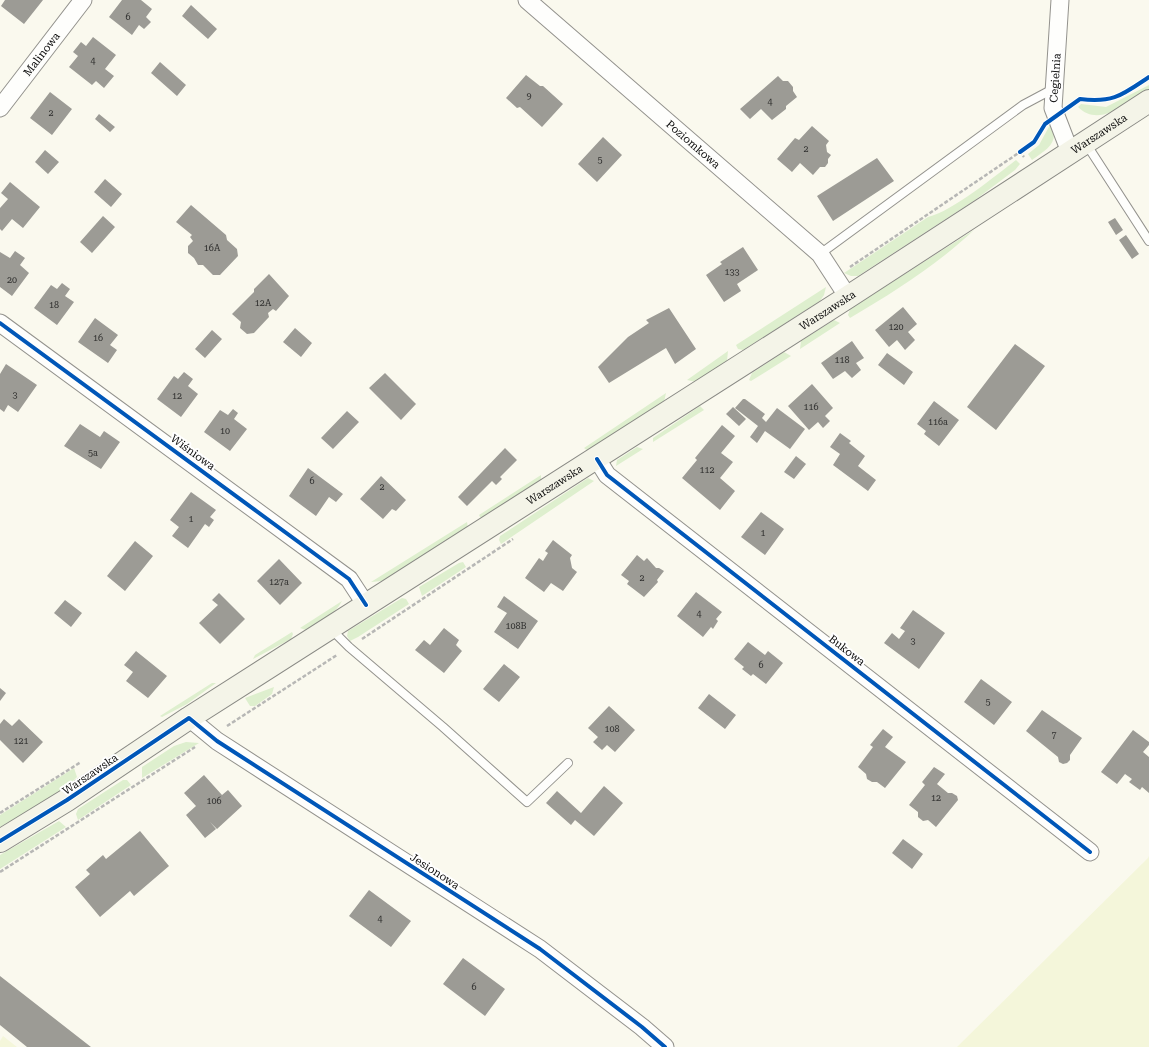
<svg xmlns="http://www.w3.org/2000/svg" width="1149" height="1047" font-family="'Roboto Serif',serif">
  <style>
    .farmland { fill: #f4f6da }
    .green { fill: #deefce }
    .building { fill: #9c9b95 }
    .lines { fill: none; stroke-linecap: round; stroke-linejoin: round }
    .service-casing { stroke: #93928d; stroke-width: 10 }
    .minor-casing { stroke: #93928d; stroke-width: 19 }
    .secondary-casing { stroke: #898984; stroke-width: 24 }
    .path { stroke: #b7b7b5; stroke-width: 2.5; stroke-dasharray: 4 2; stroke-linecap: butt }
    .service { stroke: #fefefc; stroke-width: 8 }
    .minor { stroke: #fefefc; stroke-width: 17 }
    .secondary { stroke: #f4f4e8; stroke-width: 22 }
    .cycleway-casing { stroke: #fff; stroke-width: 6 }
    .cycleway { stroke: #0057b8; stroke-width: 4 }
    .labels { text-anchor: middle; stroke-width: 4; stroke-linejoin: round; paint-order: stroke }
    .number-label { font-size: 9px; fill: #2f2f2e }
    .street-label { font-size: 11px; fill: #0b0b0b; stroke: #fff }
  </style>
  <rect width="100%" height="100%" fill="#faf9ee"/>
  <path class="farmland" d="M1149,856v191h-192l191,-189z
    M3,1036l14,11h-17v-6z"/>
  <path class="green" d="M1149,85v4c-20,12 -49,40 -71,18l3,-3 25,3z
    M1051,123c9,20 -4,26 -19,37l-4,-6 11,-9z
    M1016,160l4,4 -5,6 -40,30 -117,76h-7l-7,-3 84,-56c25,-6 67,-41 88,-57z
    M974,230c-37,35 -80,62 -124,88l-2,-3 2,-6z
    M826,287l-2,8 -4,6 -77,49 -5,-1 -2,-4z
    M834,320l6,3 -40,26 1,-8z
    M728,351l-1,10 -31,21 -9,-2z
    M784,352l7,4 -40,25 -2,-1 3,-7z
    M666,393l-2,9 -76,49 -4,-3z
    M700,406l4,4 -51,32v-4z
    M637,447l6,2 -27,17 1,-6z
    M541,475v5l-58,39 -3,-2 -1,-2z
    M588,478l6,3 -93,63 -2,-4 1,-4z
    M467,522l1,6 -86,53 -11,1z
    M463,562l3,5 -44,29 -3,-9 40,-24z
    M402,598l4,1 3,5 -51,33 -8,4 -3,-5 1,-5z
    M342,601c-7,14 -23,21 -36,29l-6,-2z
    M292,632l1,2 -2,5 -38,20 2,-4z
    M212,683h4l-29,21 -25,13 -2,-1z
    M274,687l-2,7 -17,12h-5l-5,-8z
    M186,742l13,1 -57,35v-11l32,-21z
    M74,768l3,9 -14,14 -63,36v-12z
    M123,780h4l4,5 -53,35 -2,-6 2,-5z
    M59,821l7,6 -66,42v-14z"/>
  <path class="building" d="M5,0h38l-19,24 -23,-18z
    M122,0h19l11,9 -6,8 5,5 -7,7 -5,-4 -7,10 -23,-18z
    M191,5l26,24 -9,10 -26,-23z
    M93,37l23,18 -11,14 9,7 -10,12 -8,-7 -4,4 -23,-18 9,-11 -5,-4 8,-10 5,4z
    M160,62l26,23 -9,11 -26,-23z
    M526,75l14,11h3l20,18 -21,23 -22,-20 -3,1 -11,-10z
    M778,76l5,5h5l5,6v4l4,6 -11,9v3l-14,11 -11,-11 -11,10 -10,-10z
    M50,92l22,17 -20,26 -22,-17z
    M99,114l16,13 -5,5 -15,-13z
    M812,126l17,15 -3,4 1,7 4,3 -3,4v4l-3,4h-5l-7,8 -13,-12 -8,9 -15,-13 18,-21 4,2z
    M603,137l19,18 -25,27 -19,-18z
    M45,150l14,12 -11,12 -13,-12z
    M877,158l17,23 -61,40 -16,-25z
    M105,179l17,15 -11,13 -17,-15z
    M10,182l30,25 -17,21 -11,-9 -10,12 -2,-2v-21l8,-9 -7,-6z
    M191,205l35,30 1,5 10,9 1,7 -18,19h-7l-10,-10h-5l-4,-7 -6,-5v-7l5,-5 -3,-4 2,-2 -16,-13z
    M103,216l12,11 -23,26 -12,-11z
    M1115,218l8,12 -7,5 -8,-13z
    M1126,235l13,19 -7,5 -13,-19z
    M743,247l15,23 -21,14 4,7 -17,11 -18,-27 16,-11 -2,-2z
    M15,251l10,7 -5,7 9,8 -17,23 -12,-9v-35l10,6z
    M269,274l20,22 -13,15 -3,-2 -5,4 1,4 -15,16 -7,1 -7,-6 1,-6 -9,-8 22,-22v-3z
    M62,283l8,6 -5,7 9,6 -17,23 -23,-17 17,-23 6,4z
    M903,307l14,17 -9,8 7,8 -10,10 -8,-10 -8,7 -14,-17z
    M669,308l27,41 -21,15 -9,-16 -57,35 -11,-16 30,-30 21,-14 -3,-3z
    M95,318l23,17 -8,10 7,5 -9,13 -30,-21z
    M295,328l17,15 -11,14 -18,-15z
    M212,330l10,9 -17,19 -10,-9z
    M852,341l12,17 -8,5 5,7 -9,8 -7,-7 -12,8 -12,-16z
    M1015,344l30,22 -49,64 -29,-23z
    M887,353l26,19 -9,13 -26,-20z
    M6,364l31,21 -19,27 -10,-7 -4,7 -4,-3v-35z
    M184,372l9,7 -5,7 10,8 -17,23 -24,-18 17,-23 4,3z
    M385,373l31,31 -15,16 -32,-32z
    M812,384l21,24 -8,8 5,5 -7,7 -5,-6 -9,8 -21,-24z
    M743,399h2l20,15 -3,4 4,4 11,-14 28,21 -15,20 -25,-18 -8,12 -7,-6 8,-11 -23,-18z
    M934,401l25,19 -20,26 -15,-12 2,-3 -9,-7z
    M733,407l13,12 -7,7 -13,-12z
    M233,409l5,4 -4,6 13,10 -17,22 -26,-19 16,-22 8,5z
    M347,411l12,11 -26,27 -12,-11z
    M80,424l20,13 4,-6 16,11 -19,27 -37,-23z
    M722,425l13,11 -14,17 12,9 -13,16 15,13 -15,19 -38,-32 15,-18 -2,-2z
    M840,433l11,8 -2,2 16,13 -7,10 18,14 -8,11 -35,-26 7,-11 -10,-7z
    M505,448l12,12 -17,17 2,2 -6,6 -4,-4 -25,25 -9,-9z
    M796,456l10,8 -12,15 -10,-7z
    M308,468l35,26 -7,8 -7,-5 -13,19 -27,-20z
    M381,476l25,24 -10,11 -4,-2 -9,10 -23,-20z
    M191,492l25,18 -6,7 4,3 -5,7 -4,-3 -17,24 -16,-12 7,-9 -9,-7z
    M761,512l23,17 -19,26 -24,-18z
    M553,540l19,15 -2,3 2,10 5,4 -14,19 -12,-8 -7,9 -19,-14 14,-20 4,3 5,-8 -3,-2z
    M135,541l18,15 -28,35 -18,-15z
    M637,555l7,6 3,-3 9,10h3l5,3 -7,9 1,2 -14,15 -17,-13 2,-3 -8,-6z
    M279,559l23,24 -22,22 -23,-24z
    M696,592l26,20 -6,7 2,2 -5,8 -2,-2 -8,10 -26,-21z
    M219,593l26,26 -25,25 -21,-21 19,-18 -6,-5z
    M504,596l34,25 -20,28 -24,-17 13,-19 -10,-6z
    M65,600l17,13 -11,14 -17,-14z
    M913,610l32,23 -26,36 -35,-26 8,-10 7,6 6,-8 -5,-3z
    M444,628l15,12 -3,5 6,6 -18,22 -29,-23 9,-10 6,5z
    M748,642l17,13 3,-4 15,12 -17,21 -13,-10 -2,2 -9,-7 2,-2 -10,-8z
    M136,651l31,25 -19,22 -22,-17 7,-9 -9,-7z
    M504,664l16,13 -21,25 -16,-13z
    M981,679l31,23 -18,23 -30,-23z
    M0,688l6,5 -6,8z
    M709,694l27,21 -11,14 -27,-21z
    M609,706l26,24 -20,22 -8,-7 -5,5 -9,-8 5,-5 -10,-9z
    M1042,710l40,28 -12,17v5l-3,3 -4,1 -4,-2 -1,-5 -32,-26z
    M4,719l8,7 7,-7 24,23 -20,21 -23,-23v-16z
    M883,729l10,8 -8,10 21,15 -21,26 -8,-6h-5l-5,-3 -1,-5 -8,-7 15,-20 -3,-2z
    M1133,730l16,12v3l-6,7 6,5v36l-7,-6 -2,3 -11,-8 3,-3 -7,-5 -8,10 -16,-12z
    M934,767l11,7 -8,10 11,9h4l5,3 1,4 -22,27 -8,-7 -5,1 -5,-4v-5l-9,-7 16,-20 -3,-3z
    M204,775l18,20 6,-5 14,16 -25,23 -7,-7 6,7 -11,9 -19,-23 10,-9 -12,-13z
    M604,786l19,17 -29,33 -19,-16 -4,5 -25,-22 11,-12 24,22z
    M140,831l29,35 -35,30 -4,-5 -30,26 -25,-30 15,-13 -4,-4 17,-15 3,4z
    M903,839l20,15 -11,15 -20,-16z
    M369,890l42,31 -20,26 -42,-31z
    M463,958l42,31 -20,27 -42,-32z
    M0,976l91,71h-64l-27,-22z"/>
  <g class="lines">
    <g class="service-casing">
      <path id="service" d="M1085,142l64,99
        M820,254l203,-149 30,-16
        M330,628l19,19 94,80 84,75 41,-39"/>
    </g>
    <g class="minor-casing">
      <g id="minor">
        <path id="s1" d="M527,0l293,254 28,43"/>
        <path d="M1060,0l-7,108 17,44"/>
        <path id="s2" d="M0,108l83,-108"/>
        <path d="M0,323l349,256 17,26"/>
        <path d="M597,459l10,16 483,377"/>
        <path d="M189,718l28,23 323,208 102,78 23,20"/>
      </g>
    </g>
    <g class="secondary-casing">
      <g id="secondary">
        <path id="s3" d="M0,841l67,-41 122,-82 659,-421 301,-196"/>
      </g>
    </g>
    <path class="path" d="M850,267l170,-115 4,5
      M362,639l151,-100
      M227,726l110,-71
      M0,813l81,-51
      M0,872l195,-125"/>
    <use href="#service" class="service"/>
    <use href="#minor" class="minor"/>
    <use href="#secondary" class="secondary"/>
    <g class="cycleway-casing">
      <path id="cycleway" d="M1020,152l14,-10 11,-18 35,-25c34,4 42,-4 69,-22
        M0,323l349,256 17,26
        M597,459l10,16 483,377
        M0,841l67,-41 122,-82 28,23 323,208 102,78 23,20"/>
    </g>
    <use href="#cycleway" class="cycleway"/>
  </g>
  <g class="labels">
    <g class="number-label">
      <text x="128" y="20">6</text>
      <text x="93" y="64">4</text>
      <text x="529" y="99">9</text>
      <text x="770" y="105">4</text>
      <text x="51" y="116">2</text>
      <text x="806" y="152">2</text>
      <text x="600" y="163">5</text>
      <text x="212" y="251">16A</text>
      <text x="732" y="275">133</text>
      <text x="12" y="283">20</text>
      <text x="263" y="306">12A</text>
      <text x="54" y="308">18</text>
      <text x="896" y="330">120</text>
      <text x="98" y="341">16</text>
      <text x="842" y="363">118</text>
      <text x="15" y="398">3</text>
      <text x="177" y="399">12</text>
      <text x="811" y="410">116</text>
      <text x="938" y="425">116a</text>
      <text x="225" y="434">10</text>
      <text x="93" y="456">5a</text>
      <text x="707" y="473">112</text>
      <text x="312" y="484">6</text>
      <text x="382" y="490">2</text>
      <text x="191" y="522">1</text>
      <text x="763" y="536">1</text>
      <text x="642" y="581">2</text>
      <text x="279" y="585">127a</text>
      <text x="699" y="617">4</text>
      <text x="516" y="629">108B</text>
      <text x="913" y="644">3</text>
      <text x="761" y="668">6</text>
      <text x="988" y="705">5</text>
      <text x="612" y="732">108</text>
      <text x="1054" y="738">7</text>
      <text x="21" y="744">121</text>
      <text x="936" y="801">12</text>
      <text x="214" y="804">106</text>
      <text x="380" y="922">4</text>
      <text x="474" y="990">6</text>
    </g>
    <g class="street-label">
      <text dy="4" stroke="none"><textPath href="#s2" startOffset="68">Malinowa</textPath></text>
      <text transform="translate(1055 78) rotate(-86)" y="4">Cegielnia</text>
      <text dy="4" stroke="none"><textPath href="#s3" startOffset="1307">Warszawska</textPath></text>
      <text dy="4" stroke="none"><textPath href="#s1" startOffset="220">Poziomkowa</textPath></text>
      <text dy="4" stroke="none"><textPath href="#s3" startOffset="983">Warszawska</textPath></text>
      <text transform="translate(193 452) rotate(36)" y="4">Wiśniowa</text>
      <text dy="4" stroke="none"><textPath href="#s3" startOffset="659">Warszawska</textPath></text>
      <text transform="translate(847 650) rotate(38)" y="4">Bukowa</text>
      <text transform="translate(90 774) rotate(-34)" y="4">Warszawska</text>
      <text transform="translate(435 871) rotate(33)" y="4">Jesionowa</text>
    </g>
  </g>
</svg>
